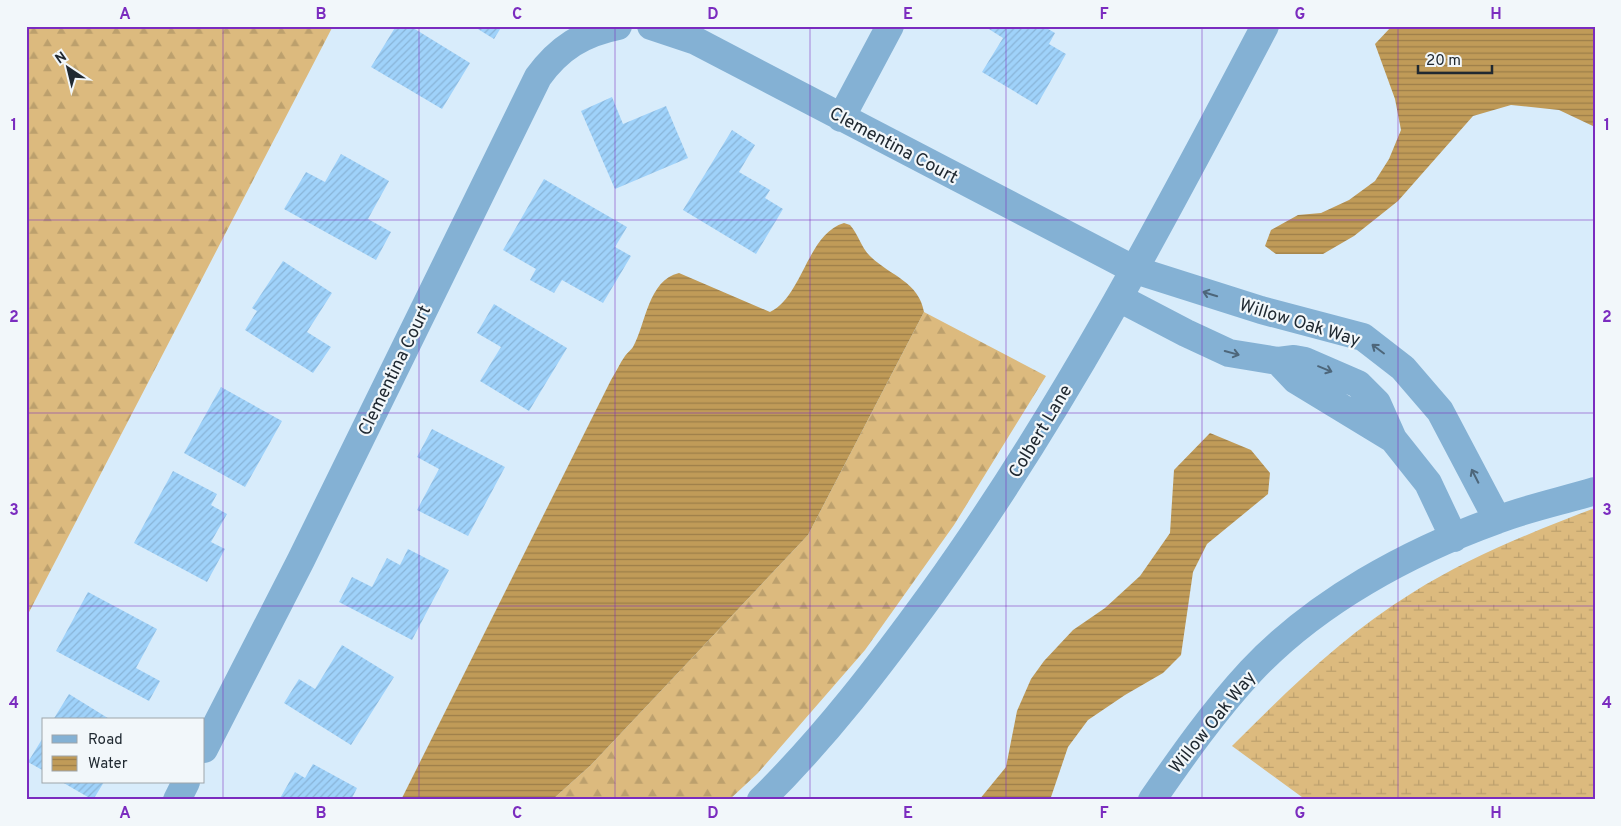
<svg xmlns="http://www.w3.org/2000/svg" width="1621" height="826" font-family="Overpass,sans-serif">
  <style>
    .forest { fill: url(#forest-firs) }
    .wetland { fill: url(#wetland-marsh) }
    .water { fill: url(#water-rules) }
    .building { fill: url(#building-hatch) }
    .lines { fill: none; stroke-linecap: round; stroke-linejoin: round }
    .minor { stroke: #84b1d4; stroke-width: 28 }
    .oneway { stroke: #4d667a }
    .grid { fill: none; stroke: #7b2cbf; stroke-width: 1; stroke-opacity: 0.55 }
    .labels { text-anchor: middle; stroke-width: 4.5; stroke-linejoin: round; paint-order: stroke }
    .street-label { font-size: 18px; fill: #202931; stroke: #f2f7fa }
    .neatline { fill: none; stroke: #7b2cbf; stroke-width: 2 }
    .grid-label { font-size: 16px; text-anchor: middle; font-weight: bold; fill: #7b2cbf }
  </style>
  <defs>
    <pattern id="forest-firs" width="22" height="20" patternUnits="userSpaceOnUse" patternTransform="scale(1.25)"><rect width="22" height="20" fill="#dcba7e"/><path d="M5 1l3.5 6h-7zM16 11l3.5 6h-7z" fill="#bca06d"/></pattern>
    <pattern id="wetland-marsh" width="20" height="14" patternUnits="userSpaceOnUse" patternTransform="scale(1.25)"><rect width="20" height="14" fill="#dcba7e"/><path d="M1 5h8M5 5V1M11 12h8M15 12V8" fill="none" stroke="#bca06d"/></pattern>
    <pattern id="water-rules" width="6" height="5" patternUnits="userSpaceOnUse" patternTransform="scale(1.25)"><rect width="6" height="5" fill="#c09b58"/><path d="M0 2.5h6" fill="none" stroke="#9c7e49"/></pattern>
    <pattern id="building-hatch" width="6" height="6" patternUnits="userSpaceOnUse" patternTransform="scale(1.25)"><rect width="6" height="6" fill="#9fd2fa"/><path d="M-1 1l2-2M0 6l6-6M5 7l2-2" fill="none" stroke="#89b4d7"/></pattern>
  </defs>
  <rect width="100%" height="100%" fill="#d8ecfb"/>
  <path class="forest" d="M26,26h307l-307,592z
    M924,312l122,64 -92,149 -89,125 -107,123 -29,27h-177l39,-35 217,-230z"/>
  <path class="wetland" d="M1595,508v292h-289l-74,-54c56,-56 112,-111 180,-153 57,-36 120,-61 183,-85z"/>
  <path class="water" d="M1595,26v101l-36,-17 -48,-5 -38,11 -75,85 -44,35 -31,18h-47l-11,-8 6,-16 27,-15 23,-2 28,-13 26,-19 14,-22 12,-29 -6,-31 -20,-55 16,-17z
    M844,223l6,2c9,10 11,23 21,32 20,19 48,25 53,55l-116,223 -217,230 -39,35h-151l210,-420c5,-8 9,-17 14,-24 2,-3 6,-6 8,-9 13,-23 15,-67 46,-74l91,39c33,-16 37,-78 74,-89z
    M1210,433l41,17 19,23 -2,21 -61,50 -14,28 -12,83 -18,18 -38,22 -37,25 -20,27 -18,53h-71l27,-33 11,-56 14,-32 13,-18 29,-31 32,-22 35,-32 30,-43 4,-63z"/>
  <path class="building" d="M396,26h14l60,37 -28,46 -71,-42z
    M473,26h29l-8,13z
    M984,26h59l12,7 -6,11 17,10 -29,51 -55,-33 21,-34z
    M612,97l11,27 43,-18 22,52 -73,31 -34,-78z
    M732,130l23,15 -16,27 31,18 -5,8 18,11 -27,45 -73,-44z
    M341,154l48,27 -21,38 23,13 -15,28 -92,-51 22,-37 19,10z
    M544,179l83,48 -12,20 16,9 -28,47 -41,-23 -8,13 -24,-13 6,-11 -33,-19z
    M283,261l49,32 -25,39 24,15 -18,26 -68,-43 12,-19 -5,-3z
    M494,304l73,44 -38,63 -49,-30 21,-34 -24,-14z
    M221,387l61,34 -37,66 -61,-34z
    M432,429l73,38 -37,69 -51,-26 22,-41 -22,-12z
    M173,471l44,23 -6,11 16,9 -16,28 14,7 -18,33 -73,-39z
    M408,549l41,21 -37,70 -73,-38 13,-25 20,10 15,-29 13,7z
    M88,592l69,37 -21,39 24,13 -11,20 -93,-50z
    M342,645l52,32 -43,68 -67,-42 15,-24 16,10z
    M69,694l42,26h-58z
    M44,736v35l-16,-9z
    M313,764l44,24 -6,12h-72l16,-28 10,6z
    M62,782h42l-11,18z"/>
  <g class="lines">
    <path class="minor" d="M651,26l45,15 439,229 126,40 102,27 40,31 37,43 57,108
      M841,118l49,-92
      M1119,298l67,35 43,20 49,8 16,-2 11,2 53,23 19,19 16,36 35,44 26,55
      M1278,361l18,19 97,59
      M204,749l97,-189 237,-483c21,-29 45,-44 80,-51
      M177,800l9,-18
      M761,800c65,-64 119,-135 172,-208 128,-178 230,-372 332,-566
      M1152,800c31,-45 62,-89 99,-129 65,-69 157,-119 246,-151 31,-12 65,-19 98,-29"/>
  </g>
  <defs><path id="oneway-shaft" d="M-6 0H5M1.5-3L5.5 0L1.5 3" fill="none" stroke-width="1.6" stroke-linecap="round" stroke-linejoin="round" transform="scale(1.25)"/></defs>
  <g class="oneway">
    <use href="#oneway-shaft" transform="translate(1210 294) rotate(-163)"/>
    <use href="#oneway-shaft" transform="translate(1378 349) rotate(-143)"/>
    <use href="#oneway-shaft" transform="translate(1232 353) rotate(15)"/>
    <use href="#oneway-shaft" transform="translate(1325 369) rotate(22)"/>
    <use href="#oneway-shaft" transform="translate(1475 476) rotate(-117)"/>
  </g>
  <path class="grid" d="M223,26v774M419,26v774M615,26v774M810,26v774M1006,26v774M1202,26v774M1398,26v774M26,220h1569M26,413h1569M26,606h1569"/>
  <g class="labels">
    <g class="street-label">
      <text transform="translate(894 145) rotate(28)" y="6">Clementina Court</text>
      <text transform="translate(1300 322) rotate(17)" y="6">Willow Oak Way</text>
      <text transform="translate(394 370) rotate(-64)" y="6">Clementina Court</text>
      <text transform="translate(1040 431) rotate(-59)" y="6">Colbert Lane</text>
      <text transform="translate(1212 722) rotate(-51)" y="6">Willow Oak Way</text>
    </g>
  </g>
  <rect width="1621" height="826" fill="none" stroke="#f2f7fa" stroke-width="55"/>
  <rect x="42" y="718" width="162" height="65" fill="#f2f7fa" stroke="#9ea5aa"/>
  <rect x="52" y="735" width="25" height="8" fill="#84b1d4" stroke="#9ea5aa"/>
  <text x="88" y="744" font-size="15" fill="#202931">Road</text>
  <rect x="52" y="756" width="25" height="15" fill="url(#water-rules)" stroke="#9ea5aa"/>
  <text x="88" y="768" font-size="15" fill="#202931">Water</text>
  <g transform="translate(68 68) rotate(325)" stroke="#f2f7fa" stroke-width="4" paint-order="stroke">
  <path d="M0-4L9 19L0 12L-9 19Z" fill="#202931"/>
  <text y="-8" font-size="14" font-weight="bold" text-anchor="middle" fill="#202931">N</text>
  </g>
  <path d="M1418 65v8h74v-8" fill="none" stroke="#202931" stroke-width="2.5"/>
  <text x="1426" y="65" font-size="15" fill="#202931" stroke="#f2f7fa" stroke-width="4" paint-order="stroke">20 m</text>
  <rect x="28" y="28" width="1566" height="770" class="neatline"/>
  <g class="grid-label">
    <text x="125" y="19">A</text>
    <text x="321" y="19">B</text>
    <text x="517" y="19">C</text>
    <text x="713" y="19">D</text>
    <text x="908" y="19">E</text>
    <text x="1104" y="19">F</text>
    <text x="1300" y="19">G</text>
    <text x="1496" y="19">H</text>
    <text x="14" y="130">1</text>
    <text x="1607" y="130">1</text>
    <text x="14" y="322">2</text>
    <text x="1607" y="322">2</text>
    <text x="14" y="515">3</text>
    <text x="1607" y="515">3</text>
    <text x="14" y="708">4</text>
    <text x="1607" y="708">4</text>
    <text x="125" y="818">A</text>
    <text x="321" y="818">B</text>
    <text x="517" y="818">C</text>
    <text x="713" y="818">D</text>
    <text x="908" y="818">E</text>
    <text x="1104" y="818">F</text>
    <text x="1300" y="818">G</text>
    <text x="1496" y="818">H</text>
  </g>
</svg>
